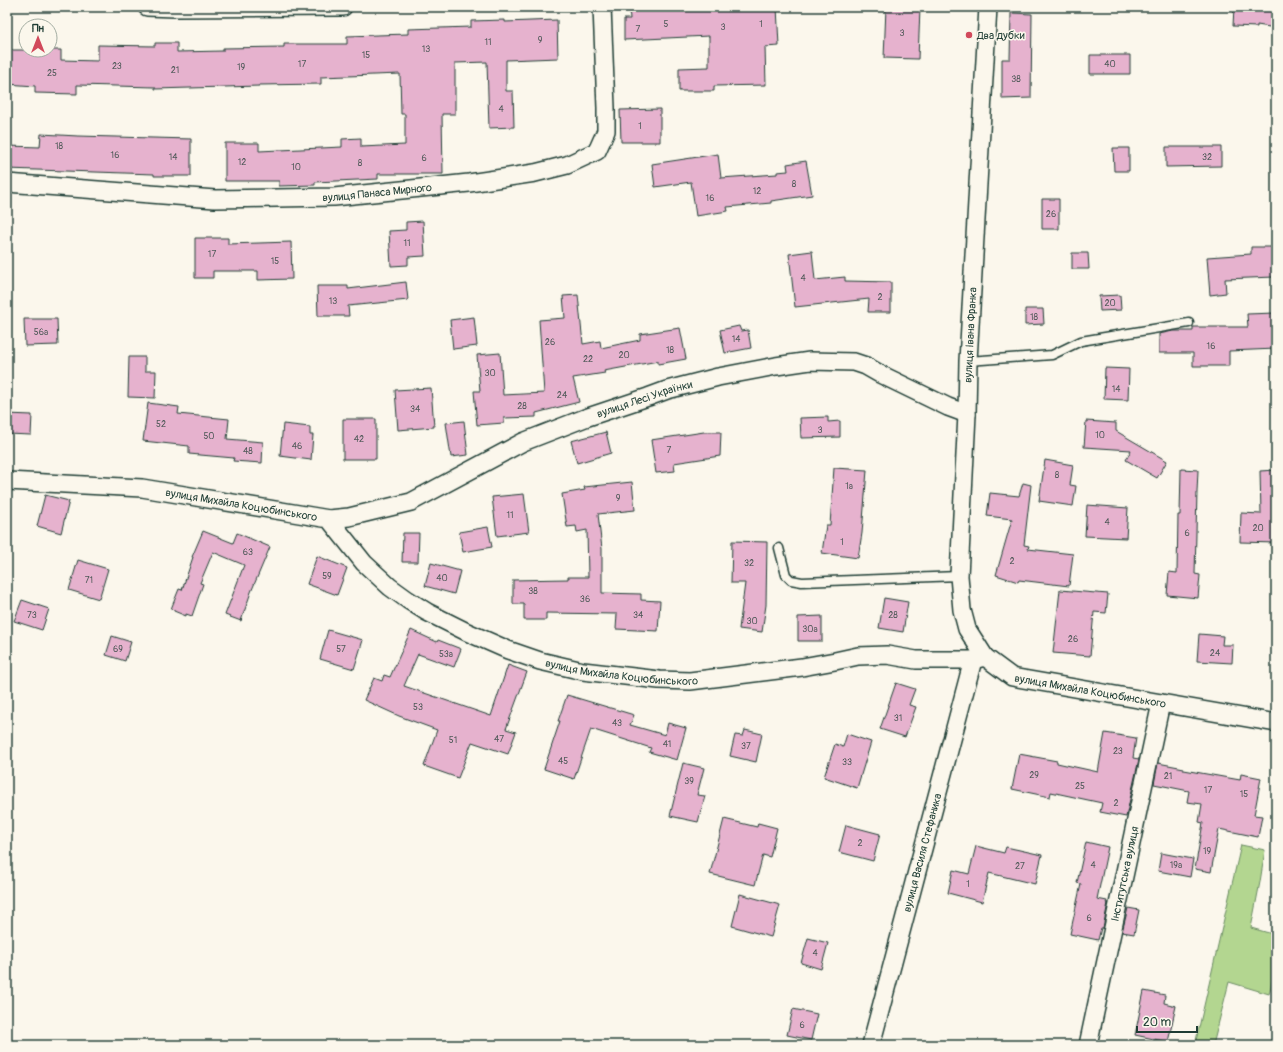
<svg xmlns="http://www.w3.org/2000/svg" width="1283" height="1052" font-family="Pangolin,sans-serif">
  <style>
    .garden { fill: #b3d690; stroke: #698a62 }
    .building { fill: #e6b2ce; stroke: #1f3d34 }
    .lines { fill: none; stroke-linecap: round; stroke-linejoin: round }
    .lane-casing { stroke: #1f3d34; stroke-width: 11 }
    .street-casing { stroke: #1f3d34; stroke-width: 20 }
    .lane { stroke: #fbf7ec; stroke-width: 8 }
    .street { stroke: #fbf7ec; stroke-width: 17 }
    .poi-dot { fill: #d1495b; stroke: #fbf7ec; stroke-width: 1.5 }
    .labels { text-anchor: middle; stroke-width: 3; stroke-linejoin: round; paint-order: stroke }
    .number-label { font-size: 9px; fill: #515a5a }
    .poi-label { font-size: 11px; fill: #1f3d34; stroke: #fbf7ec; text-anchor: start }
    .street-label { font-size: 11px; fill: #1f3d34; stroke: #fbf7ec }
  </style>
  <rect width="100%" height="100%" fill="#fbf7ec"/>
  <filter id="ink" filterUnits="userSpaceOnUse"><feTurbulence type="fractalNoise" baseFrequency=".025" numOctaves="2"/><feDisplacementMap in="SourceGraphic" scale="8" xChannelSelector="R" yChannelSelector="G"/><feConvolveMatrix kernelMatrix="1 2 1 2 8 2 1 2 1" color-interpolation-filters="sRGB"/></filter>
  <g filter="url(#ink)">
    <path class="garden" d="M1241,845l24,5 -5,32 -9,46 25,7v31l-7,28 -40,-12 -16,63h-18z"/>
    <path class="building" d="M629,7h39l1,4 39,-2v-2h69l2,39 -14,1 1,38 -52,1v5h-35v-23l30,-1v-31l-85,4v-21h6z
      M886,7l34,1 -2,51 -34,-1z
      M1234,7h42v21l-19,-3v2l-24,-1z
      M1011,13l21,1 -1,84 -29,1v-40h8z
      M505,20v2l52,-2 1,38 -52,2v31h7l1,36 -25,1 -2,-66 -32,1v51h-13l1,60h-65v5l-63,3v3l-36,1v-5h-54v-38h34v8l83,-4v-8l19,-1v9l44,-2v-31h-4l-1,-40 -79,3v7l-62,1v1l-104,3v-2l-78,-2v9l-42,-1v-7l-28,-2v-34h54v10l37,1v-16l57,1v-3h22v9l46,-1v-3l61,-1v-3h63v-8l61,-2v-5l63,-2v-6z
      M1090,55h40v19h-40z
      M660,109v33h-39l-1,-32z
      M41,134l37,2 113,3v37h-37v-2l-147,-5v-23l33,1z
      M1166,147h55v19l-55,1z
      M1113,148h16v23h-15z
      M718,154l3,24 56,-4v-2l11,-1 -1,-7 19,-3 6,34 -41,6v2l-44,4 1,4 -32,5 -5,-34 -36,5 -3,-23z
      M1042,199h17v30h-17z
      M423,221l2,35 -17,1v8l-17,1 -2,-35 17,-1v-8z
      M195,238h33v6l63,-2 1,37 -34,1v-9h-45v7h-18z
      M1251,247h21l2,30 -49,2 1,14 -16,2 -3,-38 44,-3z
      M812,251l3,29 30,-3v4l46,1v30h-23l1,-13 -74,8 -6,-53z
      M1072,253h16l1,16h-17z
      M406,282l2,18 -60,6 1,10h-31l-1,-30h31v3z
      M578,295l5,49 17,-3 1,7 39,-8v-6l40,-6 6,31 -28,5v-3l-54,10 1,2 -32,5 6,24 -43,11v4l-32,1v5l-27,2 -3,-34h6l-3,-36 23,-2 3,42 41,-2 -5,-73 26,-2 -2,-22z
      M1120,295l1,15 -21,1 -1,-15z
      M1025,309h18l1,15 -19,1z
      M1275,313l1,36 -47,2v15h-36v-13h-34v-19l14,-3h20v-4h55l-1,-13z
      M474,317l3,29 -24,3 -3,-29z
      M24,319h33l1,26 -33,1z
      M739,326l2,5 7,-1 3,18 -26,5 -5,-23z
      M129,357h16v14h11l-1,27 -27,-1z
      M1105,368l24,1 -1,31 -24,-1z
      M431,388l3,39 -36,3 -3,-40z
      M148,403l31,4 -1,7 51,5 -2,20 36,3 -1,21 -29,-2 1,-3 -45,-4v-8l-46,-5z
      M7,414l25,1 -1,20 -24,-1z
      M828,417v5l12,-1v16l-39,1 -1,-20z
      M343,419h33v40h-33z
      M464,421l4,34 -17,2 -5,-34z
      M1086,421l30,2v8l51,30 -10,17 -31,-18 5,-10 -47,-3z
      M283,424l27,3v8h3l-2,25 -31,-4z
      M606,432l5,21 -34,10 -6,-22z
      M704,432h17l-1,24 -46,7 1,8 -19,2 -5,-33z
      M1045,460l28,5 -3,20 6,1 -3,20 -34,-5z
      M834,468l33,2 -5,63 -4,25 -36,-5 4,-28h4z
      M1181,469l17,1 -1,22 -2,82 5,1 -2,23 -31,-3 2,-23 8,1 1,-58h2z
      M1276,470v73l-36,-1 1,-29 20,1 -1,-43z
      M632,482l3,28 -37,4 4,35v44l39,1v6l19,1 -2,30 -42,-2 1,-15 -71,-1v7h-22v-16h-11v-24l55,-1v-2h20l-1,-47 -10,2 -1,-6 -9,1 -5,-33 23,-4 -1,-3z
      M1023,483l8,2 -7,60 5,1 -1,3 45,5 -4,32 -50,-6 -1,2 -22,-7 16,-56 -25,-3 3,-23 29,3z
      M524,494l5,38 -32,4 -5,-39z
      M45,495l24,6 -8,32 -24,-7z
      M1087,505l41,3 -2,30 -41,-2z
      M488,527l4,20 -29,5 -4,-20z
      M203,531l30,12 4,-10 33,14 -19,45 -10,29 -16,-6 19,-50 -31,-13 -13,31 3,1 -11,32 -6,-2v2l-12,-5v-1l-3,-1 8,-20 3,1 11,-33h-1z
      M403,533h16l-1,29h-16z
      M732,541l35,1 -1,63 -4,27 -23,-3 6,-46h-14z
      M317,556l30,12 -10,27 -30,-11z
      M78,560l30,9 -9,30 -30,-9z
      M431,563l29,8 -6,23 -29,-8z
      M1060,590l48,4 -2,19 -12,-1 -4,44 -37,-3z
      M884,598l24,4 -5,30 -24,-4z
      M22,600l27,9 -7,21 -28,-9z
      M822,616v25h-24v-24z
      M328,630l35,10 -9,29 -34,-10z
      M411,630l26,12 1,-2 23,9 -7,18 -36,-13 -14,32 87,30 17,-51 19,7 -21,57 10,3 -8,22 -36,-12 -14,36 -34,-12 13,-36 -38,-14 -35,-16 10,-22 8,3 2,-6 6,2z
      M1199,634l24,2 -1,9h11l-1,18 -35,-2z
      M112,636l19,6 -6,19 -19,-6z
      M896,683l19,6 -6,16 7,2 -11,30 -25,-8z
      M567,695l67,20 -4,10 35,10 3,-12 18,5 -9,32 -28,-8 2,-4 -60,-19 -17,50 -30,-10 16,-48h-2z
      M745,730l17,4 -6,28 -26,-6 5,-21 8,1z
      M1105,733l31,5 -3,20 6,1 -13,58 -26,-5 2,-9 -51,-11 -1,5 -38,-8 7,-35 38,7v2l41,9z
      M847,734l24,8 -14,46 -33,-11 11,-33 8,3z
      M683,763l21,5 -7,27 8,1 -7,26 -28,-6z
      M1158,763l26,5v2l56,10 1,-6 20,4 -7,37 8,1 -4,21 -39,-8 -8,43 -16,-3 8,-46 -4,-1 3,-18 -15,-2 2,-11 -35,-7z
      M724,819l33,8 1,-4 19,5 -7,29 -7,-2 -8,30 -45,-11z
      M846,825l34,9 -7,27 -34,-9z
      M1086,842l22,5 -11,52 10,2 -1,2h2l-5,25h-2l-3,12 -28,-6 11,-50 -4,-1z
      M976,846l28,7 2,-6 36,8 -7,29 -46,-11 -7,29 -34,-9 5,-23 16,4z
      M1161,853l32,6 -3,18 -32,-6z
      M740,894l40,11 -9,32 -39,-11z
      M1128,908l11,2 -5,24 -12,-2z
      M808,938l20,5 -7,26 -20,-6z
      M1144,991l21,4 -1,8 12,3 -8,36 -33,-7z
      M793,1009l24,5 -6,26 -24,-5z"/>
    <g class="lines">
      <g class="lane-casing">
        <path id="lane" d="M968,361l84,-6 29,-14 108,-18
          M779,548l7,27 5,5 11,2 157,-6"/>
      </g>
      <g class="street-casing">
        <g id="street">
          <path d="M147,7l28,1 168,-1"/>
          <path id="s1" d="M988,7l-20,354 -1,53 -8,162 3,34 5,19 18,28 27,20 264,46"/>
          <path id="s2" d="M7,183l208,16 119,-2 135,-14 66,-10 32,-8 30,-14 9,-20v-23l-4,-101"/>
          <path id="s3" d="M7,481l135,7 187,31 35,44 26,24 18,13 19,12 40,20 41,18 32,11 43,10 76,9 31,1 112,-14 33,-6 23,-5 29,-1 29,5h57l12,-3"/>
          <path id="s4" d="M329,519l20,-2 62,-15 112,-60 62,-24 63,-21 19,-7 51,-13 58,-11 34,-5 44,1 12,4 14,8 68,33 19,7"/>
          <path id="s5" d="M871,1045l102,-385"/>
          <path id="s6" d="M1088,1045l73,-342"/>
        </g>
      </g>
      <use href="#lane" class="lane"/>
      <use href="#street" class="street"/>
    </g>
  </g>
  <circle class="poi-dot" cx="969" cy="35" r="4"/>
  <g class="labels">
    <g class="number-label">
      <text x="666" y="27">5</text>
      <text x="761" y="27">1</text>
      <text x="723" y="30">3</text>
      <text x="638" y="32">7</text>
      <text x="902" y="36">3</text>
      <text x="540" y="43">9</text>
      <text x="488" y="45">11</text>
      <text x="426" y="52">13</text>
      <text x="366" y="58">15</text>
      <text x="302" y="67">17</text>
      <text x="1110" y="67">40</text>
      <text x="117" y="69">23</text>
      <text x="241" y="70">19</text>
      <text x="175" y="73">21</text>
      <text x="52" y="76">25</text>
      <text x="1016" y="82">38</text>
      <text x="501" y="112">4</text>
      <text x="640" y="129">1</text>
      <text x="59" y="149">18</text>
      <text x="115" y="158">16</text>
      <text x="173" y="160">14</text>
      <text x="1207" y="160">32</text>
      <text x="424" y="161">6</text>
      <text x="242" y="165">12</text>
      <text x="360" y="166">8</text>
      <text x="296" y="170">10</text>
      <text x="794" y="187">8</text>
      <text x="757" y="194">12</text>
      <text x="710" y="201">16</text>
      <text x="1051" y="217">26</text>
      <text x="407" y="246">11</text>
      <text x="212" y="257">17</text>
      <text x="275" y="264">15</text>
      <text x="803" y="281">4</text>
      <text x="880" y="300">2</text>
      <text x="333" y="304">13</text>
      <text x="1110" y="306">20</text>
      <text x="1034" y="320">18</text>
      <text x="41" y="335">56а</text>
      <text x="736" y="342">14</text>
      <text x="550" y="345">26</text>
      <text x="1211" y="349">16</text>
      <text x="670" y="353">18</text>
      <text x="624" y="358">20</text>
      <text x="588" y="362">22</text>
      <text x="490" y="376">30</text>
      <text x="1116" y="392">14</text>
      <text x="562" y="398">24</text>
      <text x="522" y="409">28</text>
      <text x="415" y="412">34</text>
      <text x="161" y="427">52</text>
      <text x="820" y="433">3</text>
      <text x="1100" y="438">10</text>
      <text x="209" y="439">50</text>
      <text x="359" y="442">42</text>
      <text x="297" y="449">46</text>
      <text x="669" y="453">7</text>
      <text x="248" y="454">48</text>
      <text x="1057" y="478">8</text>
      <text x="849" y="489">1а</text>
      <text x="618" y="501">9</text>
      <text x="510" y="518">11</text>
      <text x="1107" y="525">4</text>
      <text x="1258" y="531">20</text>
      <text x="1187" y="536">6</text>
      <text x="842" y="545">1</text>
      <text x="248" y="555">63</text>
      <text x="1012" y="564">2</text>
      <text x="749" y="566">32</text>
      <text x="327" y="579">59</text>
      <text x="442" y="581">40</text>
      <text x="89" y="583">71</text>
      <text x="533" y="594">38</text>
      <text x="585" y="602">36</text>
      <text x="32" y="618">73</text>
      <text x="638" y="618">34</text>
      <text x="893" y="618">28</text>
      <text x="752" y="624">30</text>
      <text x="810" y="632">30а</text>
      <text x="1073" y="642">26</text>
      <text x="118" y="652">69</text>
      <text x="341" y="652">57</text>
      <text x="1215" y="656">24</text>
      <text x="446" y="657">53а</text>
      <text x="418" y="710">53</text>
      <text x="898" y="721">31</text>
      <text x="617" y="726">43</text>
      <text x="499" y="742">47</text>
      <text x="453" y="743">51</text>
      <text x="667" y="747">41</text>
      <text x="746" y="749">37</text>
      <text x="1118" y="754">23</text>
      <text x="563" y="764">45</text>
      <text x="847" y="765">33</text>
      <text x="1034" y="778">29</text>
      <text x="1168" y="779">21</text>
      <text x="689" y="784">39</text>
      <text x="1080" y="789">25</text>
      <text x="1208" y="793">17</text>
      <text x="1244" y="797">15</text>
      <text x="1116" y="806">2</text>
      <text x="860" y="846">2</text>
      <text x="1207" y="854">19</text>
      <text x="1093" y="868">4</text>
      <text x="1176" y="868">19а</text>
      <text x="1020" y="869">27</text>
      <text x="968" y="887">1</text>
      <text x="1089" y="921">6</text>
      <text x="815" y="956">4</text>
      <text x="802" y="1028">6</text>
    </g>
    <g class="poi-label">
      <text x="977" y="39">Два дубки</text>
    </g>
    <g class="street-label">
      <text dy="4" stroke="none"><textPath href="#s2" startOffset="371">вулиця Панаса Мирного</textPath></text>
      <text transform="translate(970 335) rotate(-87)" y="4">вулиця Івана Франка</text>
      <text dy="4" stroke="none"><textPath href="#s4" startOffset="340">вулиця Лесі Українки</textPath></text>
      <text dy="4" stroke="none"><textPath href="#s3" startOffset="236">вулиця Михайла Коцюбинського</textPath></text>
      <text dy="4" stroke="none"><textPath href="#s3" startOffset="667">вулиця Михайла Коцюбинського</textPath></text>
      <text dy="4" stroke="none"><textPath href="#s1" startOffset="770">вулиця Михайла Коцюбинського</textPath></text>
      <text dy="4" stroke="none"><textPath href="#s5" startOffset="199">вулиця Василя Стефаника</textPath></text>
      <text dy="4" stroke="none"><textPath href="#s6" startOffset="175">Інститутська вулиця</textPath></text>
    </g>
  </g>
  <rect width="1283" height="1052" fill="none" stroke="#fbf7ec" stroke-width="24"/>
  <rect x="12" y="12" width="1259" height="1028" fill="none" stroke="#1f3d34" stroke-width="1.5" filter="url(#ink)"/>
  <g transform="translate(38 38)"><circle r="19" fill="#fbf7ec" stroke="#a3ada2"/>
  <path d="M0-3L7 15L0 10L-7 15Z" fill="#d1495b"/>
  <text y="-6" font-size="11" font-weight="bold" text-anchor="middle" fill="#1f3d34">Пн</text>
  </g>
  <path d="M1137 1026v6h60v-6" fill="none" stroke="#1f3d34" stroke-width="2"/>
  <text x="1143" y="1026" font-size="12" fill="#1f3d34" stroke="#fbf7ec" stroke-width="3" paint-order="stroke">20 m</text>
</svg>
